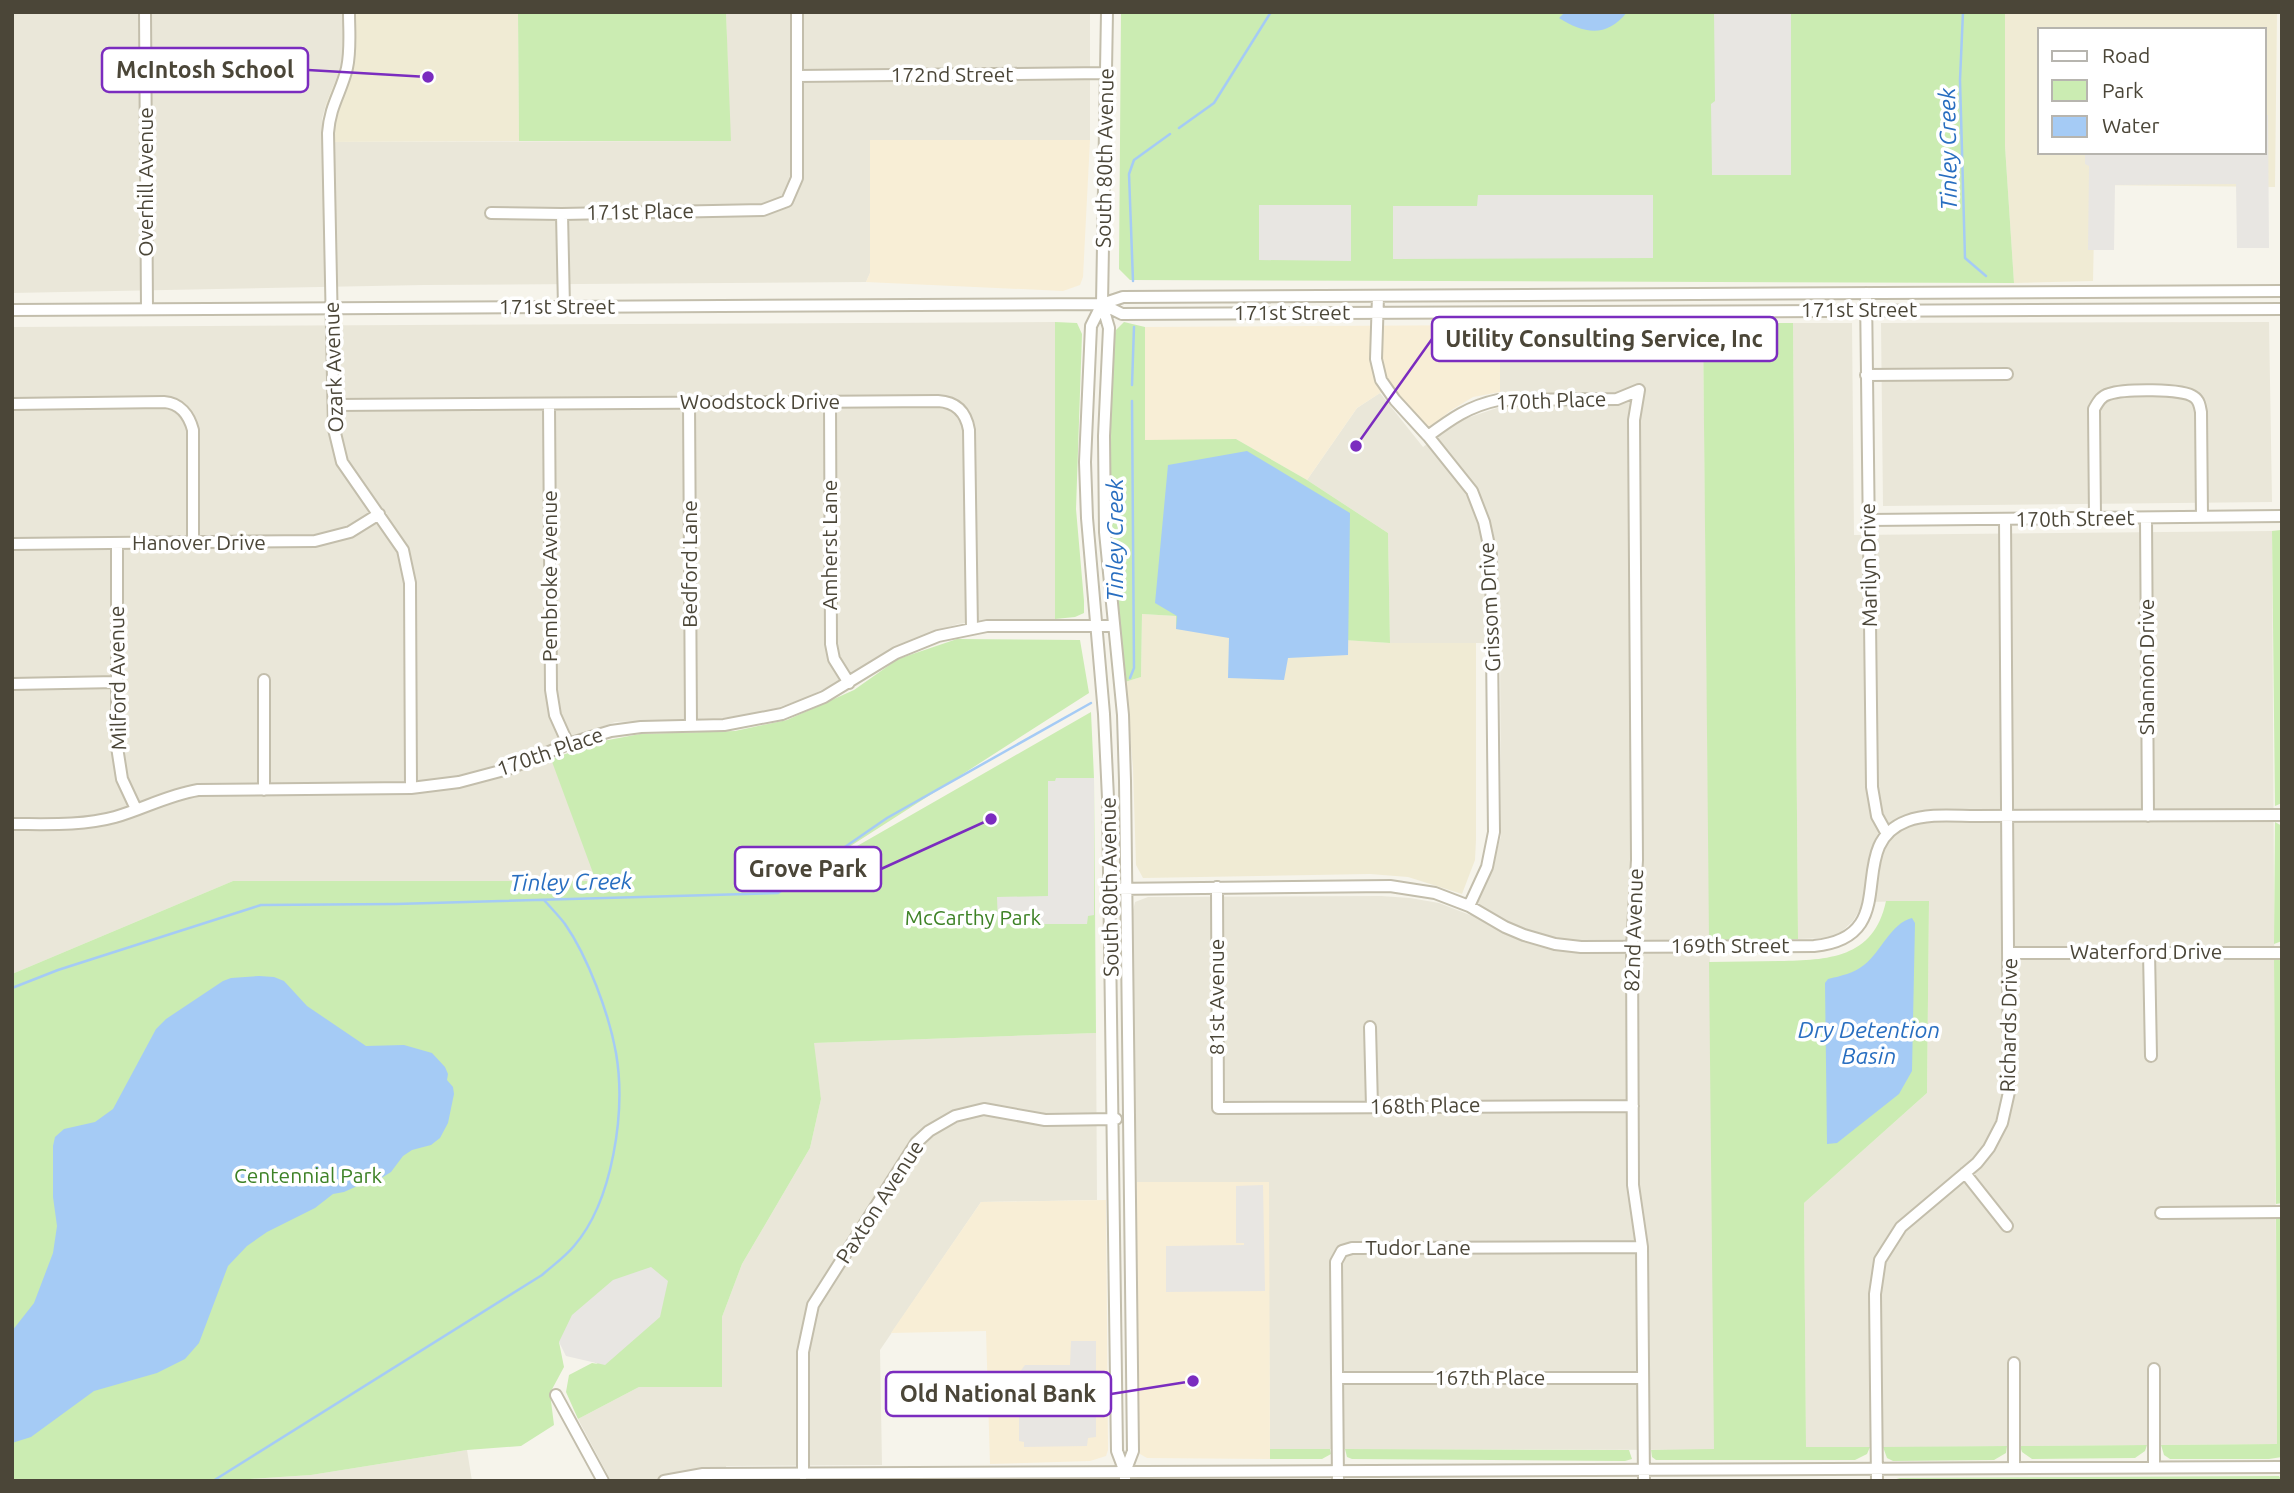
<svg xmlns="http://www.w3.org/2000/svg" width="2294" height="1493" font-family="Ubuntu,sans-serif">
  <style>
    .residential { fill: #eae7d9 }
    .commercial { fill: #f8eed6 }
    .education { fill: #f0ebd4; fill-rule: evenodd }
    .green { fill: #cbecb2 }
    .parking { fill: #e8e6e2 }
    .water { fill: #a5cbf5 }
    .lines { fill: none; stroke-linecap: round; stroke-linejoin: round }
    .stream { stroke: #a5cbf5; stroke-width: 2.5 }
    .minor-casing { stroke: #c3beac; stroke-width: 14 }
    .minor { stroke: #fff; stroke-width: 10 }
    .labels { text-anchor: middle; stroke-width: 7; stroke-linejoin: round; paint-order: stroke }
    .street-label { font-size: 21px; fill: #4b4638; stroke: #fff }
    .park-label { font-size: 21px; fill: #3e8226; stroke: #fff }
    .water-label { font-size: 23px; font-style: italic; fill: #286ec0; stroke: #fff }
    .leader { fill: none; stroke: #7b2cbf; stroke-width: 2.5 }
    .callout-dot { fill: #7b2cbf; stroke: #fff; stroke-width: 2.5 }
    .callout { fill: #fff; stroke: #7b2cbf; stroke-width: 2.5 }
    .callout-label { font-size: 23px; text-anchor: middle; font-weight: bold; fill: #4b4638 }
  </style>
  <rect width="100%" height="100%" fill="#f6f4eb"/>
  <path class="residential" d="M12,12h332l-2,53 -16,39 -4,15v23l408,-1 -4,-129h364v128h-220v133l-4,9 -442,3 -412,8z
    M1055,322v297l-70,1 -27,4 -32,10 -39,18 -55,33 -27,13 -28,10 -29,7 -27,3 -106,4 -68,25 50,134h-364l-221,93v-647z
    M2269,322l3,180 -389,4 -2,-183z
    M1703,323l12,1127 -445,-1 -2,-267h-131l-5,-267 3,-13 13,-5 233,-1 29,2 29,5 31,12 22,-48 9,-31 -1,-193h-110l-2,-110 -81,-53 50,-72 23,-15 43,54 27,-20 17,-9 33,-11v-82z
    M1793,323h59l2,212 418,-4 5,913 -471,4 -2,-245 123,-110 2,-192 -65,1 -11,19 -15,14 -11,3 -29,1z
    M1096,1033l1,167 -116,2 -101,148 2,115 -156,1v15h-115l-33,-62 61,-32h83v-70l20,-53 68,-116 11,-49 -8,-56z
    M467,1450l5,31h-226l4,-2 61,-4z"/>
  <path class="commercial" d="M870,140h220l-7,137 -3,8 -17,6 -197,-9 4,-9z
    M1500,325v67l-27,5 -23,14 -21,18 -30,-33 -4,-8 -15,5 -23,15 -50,72 -71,-41 -91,2v-114z
    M1137,1182h132l1,277 -123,-1 -7,-4 -3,-18z
    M1106,1200l2,250 -2,6 -16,5 -100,3 -4,-133 -95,2 90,-131z"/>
  <path class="education" d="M344,12h174l1,129 -198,1 5,-38 16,-39z
    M2005,12h272l-2,175 -180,-2 -2,96 -79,2 -9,-137zM2040,30h224v122h-224z
    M1142,614l35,2v13l213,14h86v197l-1,20 -13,34 -54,-17 -38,-3 -227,4 -7,-13 -3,-97 -8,-86 16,-5z"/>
  <path class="green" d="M518,12h208l5,129h-212z
    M1121,12h884v134l9,137 -884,-3 -11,-11z
    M1055,322l22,1 5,11 -6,175 8,92v12l-9,4 -20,2z
    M1124,322l21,5v113l91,-1 71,41 81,53 2,110 -214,-14v-13l-34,-2 -1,63 -16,5c-4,-52 -14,-103 -17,-155 -4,-61 2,-123 4,-184l4,-13z
    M1703,323h90l5,616 -89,1z
    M2281,530l1,273 -7,3 -3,-275z
    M957,639l123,1 9,53 -293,188 295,-169 3,66 2,255 -282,10 7,56 -11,49 -68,116 -20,53v70h-83l-61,32 -12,-27 3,-17 23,-12 6,1 -39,-22 5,25 -14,26 4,32 -33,21 -54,4 -156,25 -61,4 -4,2h-234v-507l221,-93h363l-45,-122 52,-18 37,-7 95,-3 52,-11 67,-30 44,-31z
    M2275,822l7,4v115l-8,3z
    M1886,901h43l-2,192 -123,110 2,244h64l-3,7 -12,6h-199l-4,-3 -1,-7 63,-1 -5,-487c24,0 47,-1 71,-1 47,-1 94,-2 106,-60z
    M2274,958l8,3v242l-6,1z
    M2276,1217l6,2v238l-13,2h-99l-6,-4 -3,-10 116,-1z
    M2147,1445l-2,6 -10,7 -103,1 -10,-7 -2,-6z
    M2007,1446l-1,7 -12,7 -101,1 -6,-3 -4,-11z
    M1270,1449h60l1,5 -9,5h-52z
    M1345,1449l284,1 3,9 -7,2 -273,-2 -5,-2z
    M2279,1476l3,5h-393l11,-3z"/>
  <path class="parking" d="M1714,12h77v163h-79l-1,-71 4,-3z
    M2264,115h4l1,133h-32l-1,-64 -121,1 -1,65h-26l1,-84 -4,-2v-12h179z
    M1478,195h175v63l-260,1v-53h84z
    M1259,205h92v56l-92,-1z
    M1056,778h38v137l-6,1 -1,8h-89l-1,-27 51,-1v-115h7z
    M1263,1185l2,106 -99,1v-46l78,-1v-2h-8v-57z
    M651,1267l17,14 -8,36 -55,48 -39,-9 -7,-14 13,-27 41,-35z
    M1071,1341h25v96l-8,1 -1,8 -63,1v-5l-5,-1v-68l6,-8h45z"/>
  <path class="water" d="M1565,12h62c-20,26 -43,22 -68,6z
    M1247,451l103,62 -2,142 -60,3 -4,22 -56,-2 1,-40 -53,-9 1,-13 -22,-13 13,-138z
    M1912,918l3,5 -3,148 -13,23 -62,49 -10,1 -2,-161 3,-4c13,-3 26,-6 36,-14 17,-13 27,-42 48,-47z
    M259,976l15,1 10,4 23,25 59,40 38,-1 28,8 13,14 3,7 -1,6 6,7 1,7 -6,29 -8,15 -9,7 -19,5 -9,6 -12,16 -16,10 -11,1 -20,9 -11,2 -18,14 -48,24 -20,14 -19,20 -29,77 -14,16 -28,14 -63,18 -63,46 -19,6v-112l22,-28 19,-50 4,-27 -4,-29v-51l2,-9 9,-8 31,-7 18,-13 43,-80 10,-10 57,-38 8,-3z"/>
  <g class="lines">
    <path class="stream" d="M1963,12l-3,68 5,178 21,18
      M1179,128l35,-25 57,-91
      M1133,281l-4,-107 5,-14 36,-26
      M1132,385l2,-58
      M1130,678l4,-10 -2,-267
      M12,988l46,-18 203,-65 135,-1 382,-11 109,-75 204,-115
      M213,1481l329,-206c10,-9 23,-18 32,-29 39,-45 52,-135 42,-193 -7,-39 -28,-96 -51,-129 -6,-8 -14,-16 -21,-24"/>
    <g class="minor-casing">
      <path id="minor" d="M145,12l2,297
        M349,12c0,19 2,38 -2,56 -6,25 -17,37 -19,65l6,296 8,33 61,88 7,33 1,205
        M1107,12l-5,292 7,24 -5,108 1,96 18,183 2,66 8,670 -8,21v9
        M797,76l310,-3
        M491,213l71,1 201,-4 24,-9 10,-23v-166
        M562,214l2,93
        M1866,293l6,494 5,29 10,18
        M1378,296l-2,63 5,21 14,20 33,36 44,55 12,31 7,33 3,277 -7,35 -18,39
        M1102,304l20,10 1160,-5
        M1102,304l-11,22 -6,136 2,56 17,196 4,84 9,653 8,21
        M12,310l1090,-6 21,-7 1159,-6
        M1866,375l141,-1
        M1639,390l-5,30 3,440 -5,87 1,238 9,62 2,234
        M689,402l2,324
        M830,402l1,242 3,15 15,24
        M12,404l152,-2c16,1 25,13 29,28v113
        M334,405l604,-4c18,1 28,11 31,29l3,199
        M549,405l2,285 4,25 13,29
        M1428,436c23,-17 41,-30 70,-36l119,-1 22,-9
        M2095,518l-1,-109c4,-7 7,-13 15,-15 14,-5 74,-6 85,3 5,3 6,9 7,15l1,105
        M2146,518l2,298
        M1868,520l414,-4
        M12,544l303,-3 35,-9 29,-18
        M117,544v203l5,32 14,30
        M264,680v110
        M12,684l105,-2
        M12,824c34,0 70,2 103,-7 28,-8 53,-22 83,-27l213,-2 48,-6 49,-13 60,-25 43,-13 30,-4 83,-2 58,-11 42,-17 72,-44 42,-17 49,-10h127
        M1217,887l1,221 415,-2
        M1110,889l280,-3 45,7 34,13 36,21 19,8 31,9 26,3 233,-1c93,-9 27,-100 93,-125 21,-8 47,-5 69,-5l306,-1
        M2149,952l2,104
        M2009,953h273
        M1370,1027l2,80
        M1965,1173l42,53
        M2161,1213l121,-1
        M2154,1369v98
        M1337,1378h306
        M556,1395l47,86
        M2014,1467v-104
        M803,1475v-123l10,-47 103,-162 13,-12 26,-15 29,-7 61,11 71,-1
        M664,1481l39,-7 1579,-7
        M1338,1481l-2,-219 6,-11 10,-3 290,-1
        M1877,1481l-2,-187 5,-34 21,-33 76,-64 12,-15 13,-25 7,-31 -4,-573"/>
    </g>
    <use href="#minor" class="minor"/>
  </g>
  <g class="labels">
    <g class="street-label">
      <text x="952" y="82">172nd Street</text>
      <text transform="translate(1105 158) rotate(-89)" y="7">South 80th Avenue</text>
      <text transform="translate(146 182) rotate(-90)" y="7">Overhill Avenue</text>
      <text transform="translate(640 212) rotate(-1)" y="7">171st Place</text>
      <text x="557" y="314">171st Street</text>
      <text x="1859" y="317">171st Street</text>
      <text x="1292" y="320">171st Street</text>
      <text transform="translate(334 367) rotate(-92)" y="7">Ozark Avenue</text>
      <text transform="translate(1551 401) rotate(-2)" y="7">170th Place</text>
      <text x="760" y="409">Woodstock Drive</text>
      <text transform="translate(2075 519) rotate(-1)" y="7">170th Street</text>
      <text x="199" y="550">Hanover Drive</text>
      <text transform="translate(830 545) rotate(-90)" y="7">Amherst Lane</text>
      <text transform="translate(690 564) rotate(-90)" y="7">Bedford Lane</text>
      <text transform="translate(1869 565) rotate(-91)" y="7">Marilyn Drive</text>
      <text transform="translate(550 576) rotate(-90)" y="7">Pembroke Avenue</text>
      <text transform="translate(1490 607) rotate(-93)" y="7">Grissom Drive</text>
      <text transform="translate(2147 667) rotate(-90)" y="7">Shannon Drive</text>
      <text transform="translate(118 678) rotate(-91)" y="7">Milford Avenue</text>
      <text transform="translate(550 752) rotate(-19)" y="7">170th Place</text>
      <text transform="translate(1110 887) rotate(-91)" y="7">South 80th Avenue</text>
      <text transform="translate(1634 930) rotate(-88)" y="7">82nd Avenue</text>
      <text x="1730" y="953">169th Street</text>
      <text x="2146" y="959">Waterford Drive</text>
      <text transform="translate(1217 997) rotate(-90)" y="7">81st Avenue</text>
      <text transform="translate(2009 1025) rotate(-89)" y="7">Richards Drive</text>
      <text transform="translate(1425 1106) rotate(-1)" y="7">168th Place</text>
      <text transform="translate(880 1202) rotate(-57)" y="7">Paxton Avenue</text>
      <text x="1418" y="1255">Tudor Lane</text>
      <text x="1490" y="1385">167th Place</text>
    </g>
    <g class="park-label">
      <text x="973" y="925">McCarthy Park</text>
      <text x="308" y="1183">Centennial Park</text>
    </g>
    <g class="water-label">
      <text transform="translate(1948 149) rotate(-91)" y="8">Tinley Creek</text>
      <text transform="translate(1115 540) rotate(-90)" y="8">Tinley Creek</text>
      <text transform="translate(571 882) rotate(-1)" y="8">Tinley Creek</text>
      <text x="1869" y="1038">Dry Detention<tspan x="1869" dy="26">Basin</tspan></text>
    </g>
  </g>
  <path class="leader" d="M428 77L308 70M1356 446L1432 339M991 819L881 869M1193 1381L1111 1394"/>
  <g class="callout-dot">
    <circle cx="428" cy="77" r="7"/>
    <circle cx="1356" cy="446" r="7"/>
    <circle cx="991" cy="819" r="7"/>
    <circle cx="1193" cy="1381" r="7"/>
  </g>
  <g class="callout">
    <rect x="102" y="48" width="206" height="44" rx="7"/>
    <rect x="1432" y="317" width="345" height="44" rx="7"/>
    <rect x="735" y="847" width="146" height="44" rx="7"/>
    <rect x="886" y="1372" width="225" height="44" rx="7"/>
  </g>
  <g class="callout-label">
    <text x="205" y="78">McIntosh School</text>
    <text x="1604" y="347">Utility Consulting Service, Inc</text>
    <text x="808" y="877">Grove Park</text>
    <text x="998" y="1402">Old National Bank</text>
  </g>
  <rect width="2294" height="1493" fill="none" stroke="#4b4638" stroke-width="28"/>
  <rect x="2038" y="28" width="228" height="126" fill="#ffffff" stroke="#b7b5af" stroke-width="2"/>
  <rect x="2052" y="51" width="35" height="10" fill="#ffffff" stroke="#b7b5af" stroke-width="2"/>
  <text x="2102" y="63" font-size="21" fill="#4b4638">Road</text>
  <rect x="2052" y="80" width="35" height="21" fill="#cbecb2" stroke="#b7b5af" stroke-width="2"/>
  <text x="2102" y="98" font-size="21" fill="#4b4638">Park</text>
  <rect x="2052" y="116" width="35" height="21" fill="#a5cbf5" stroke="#b7b5af" stroke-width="2"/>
  <text x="2102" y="133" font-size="21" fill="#4b4638">Water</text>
</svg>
